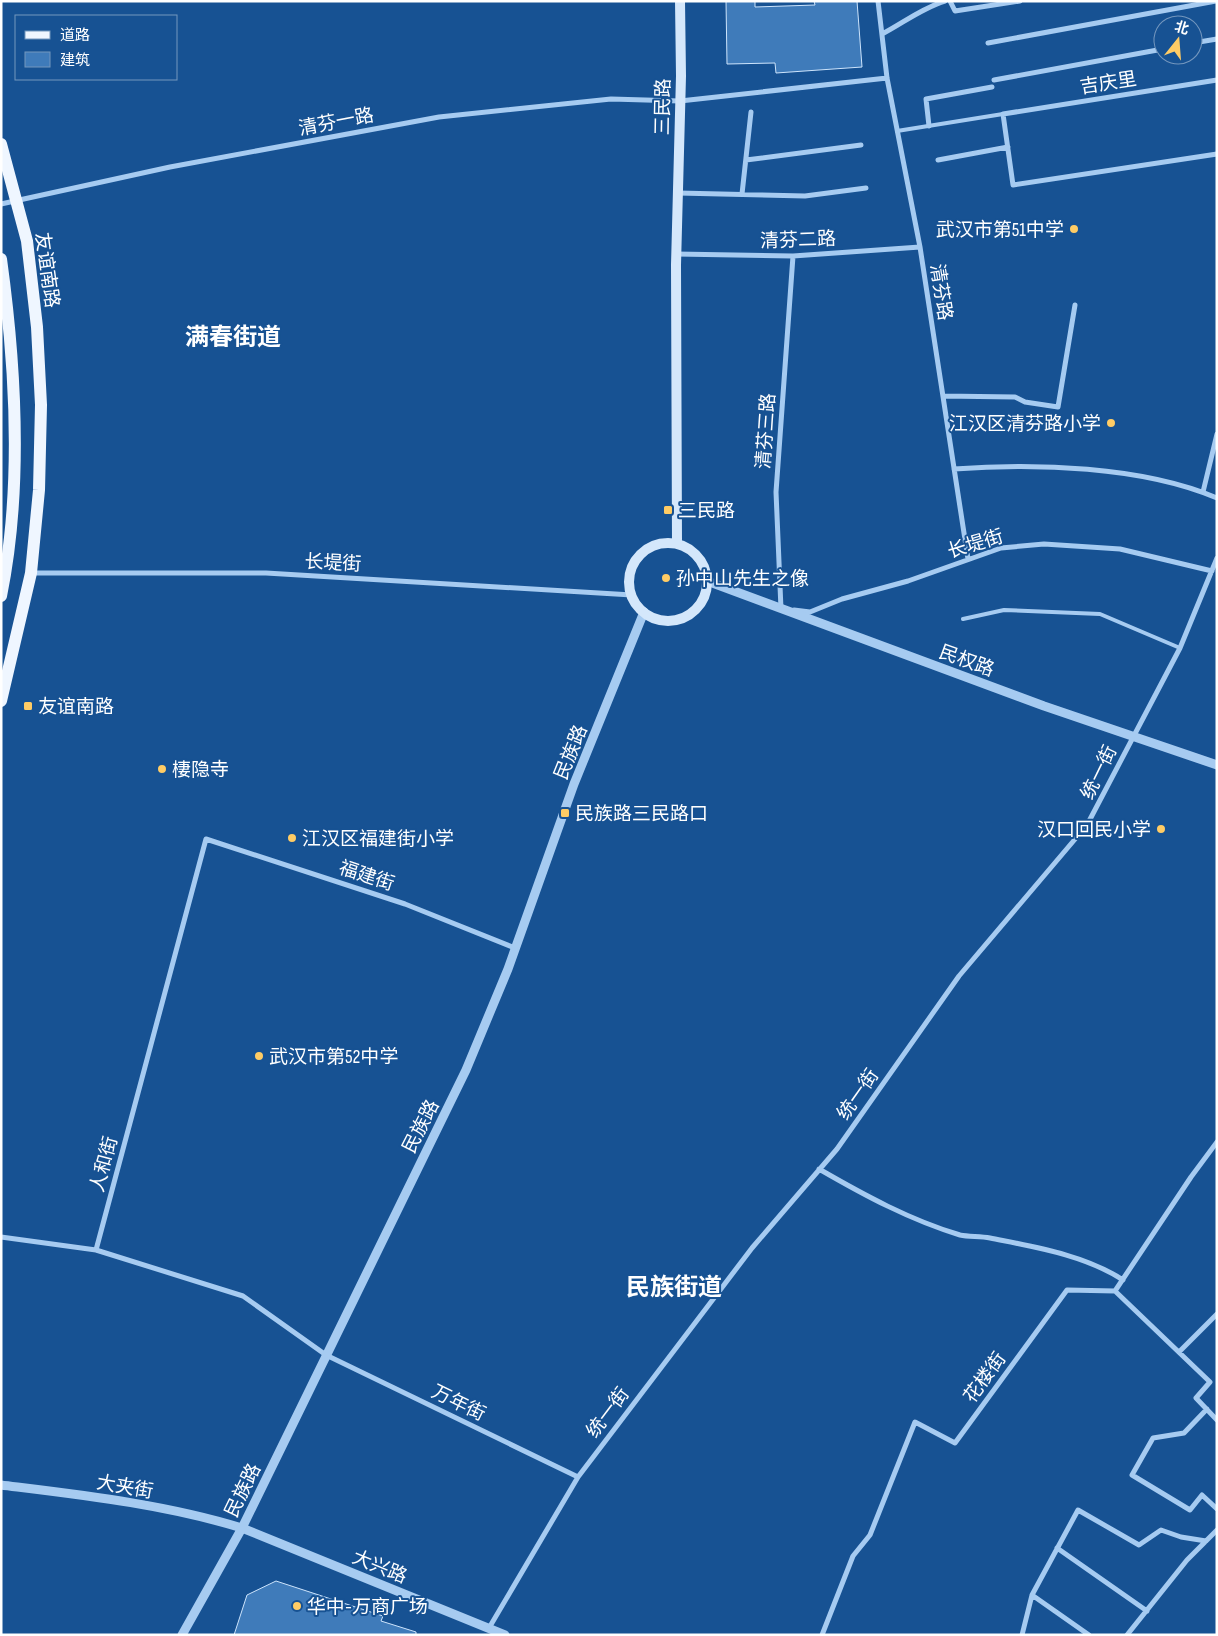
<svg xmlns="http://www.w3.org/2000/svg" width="1218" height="1636" font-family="'Sofia Sans Condensed','Noto Sans SC',sans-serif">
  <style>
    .building { fill: #3f7bba; stroke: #cde4fc }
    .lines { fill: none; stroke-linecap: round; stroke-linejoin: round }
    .service { stroke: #a6cbf1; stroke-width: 4 }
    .minor { stroke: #a6cbf1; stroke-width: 5 }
    .tertiary { stroke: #a6cbf1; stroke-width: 9 }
    .secondary { stroke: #d4e7fb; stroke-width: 10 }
    .primary { stroke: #eff6ff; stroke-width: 12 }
    .poi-dot { fill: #ffcc65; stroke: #175293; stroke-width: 2 }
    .labels { text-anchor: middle; stroke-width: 4; stroke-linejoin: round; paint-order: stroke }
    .street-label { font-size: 19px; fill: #fff; stroke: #175293 }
    .poi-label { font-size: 19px; fill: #fff; stroke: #175293; text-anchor: start }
    .district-label { font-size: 24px; font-weight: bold; fill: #fff; stroke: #175293 }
  </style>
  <rect width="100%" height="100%" fill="#175293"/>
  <path class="building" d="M726,1h29v6l60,-2 -1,-4h43l5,66 -86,6 -1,-10 -48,1z
    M276,1581l107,35 -2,5 35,11v3h-182l13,-40z"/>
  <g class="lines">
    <path class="service" d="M897,131l106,-17
      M963,619l41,-9 96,4 80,34"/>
    <path class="minor" d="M878,1l9,77 33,169 48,312
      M950,1l5,10 65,-10
      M882,34c21,-11 40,-26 63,-33
      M988,43l228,-42
      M1193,43l24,-4
      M994,80l169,-31
      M1217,80l-214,34 10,71 204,-31
      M929,126l-3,-27 66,-12
      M746,160l115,-15
      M938,160l70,-13
      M678,193l127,3 61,-8
      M742,194l9,-82
      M1,204l169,-37 269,-50 172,-18 69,2 207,-23
      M676,254l117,2 127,-9
      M943,396l72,1 10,5 33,5 17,-102
      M954,469c80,-6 188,-3 263,29
      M1203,492l14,-58
      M31,573h235l366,22
      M781,609l-5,-117 17,-236
      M794,610l16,2 32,-13 66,-18 93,-33 43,-4 76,5 92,22
      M515,948l-110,-44 -199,-65 -110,411 147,46 83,59 252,122
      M819,1169c45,26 91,51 141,66 9,2 20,1 30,3 45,9 95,17 133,42
      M1,1237l95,13
      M1115,1291l95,91 -14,16 21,22
      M1115,1291l76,-114 26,-35
      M1179,1352l38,-38
      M1207,1409l-23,24 -31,5 -21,37 58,35 12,-15 15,14
      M1057,1548l90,63
      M489,1628l89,-151 174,-229 85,-99 122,-173 128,-151 93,-177 37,-90
      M822,1635l31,-79 17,-21 45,-113 40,21 112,-153 48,1
      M1022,1635l10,-40
      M1089,1635l-57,-40 46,-85 61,35 22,-15 20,7 25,4
      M1127,1635l60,-75 30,-30"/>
    <path class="tertiary" d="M707,581l337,125 173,59
      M1,1485c81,10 163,19 241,43l263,107
      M182,1635l60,-107 224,-458 42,-101 66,-185 70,-172"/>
    <path class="secondary" d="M629 582a39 39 0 1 1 78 0a39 39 0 1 1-78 0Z
      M677,544l-1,-279 5,-189 -1,-75"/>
    <path class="primary" d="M1,144l26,97 10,86 4,78 -2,85 -8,83 -30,128
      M1,259c15,109 22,229 0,337"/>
  </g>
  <g class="poi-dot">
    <circle cx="1074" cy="229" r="5"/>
    <circle cx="1111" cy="423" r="5"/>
    <rect x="663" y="505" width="10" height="10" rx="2.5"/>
    <circle cx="666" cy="578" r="5"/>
    <rect x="23" y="701" width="10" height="10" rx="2.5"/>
    <circle cx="162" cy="769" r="5"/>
    <rect x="560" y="808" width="10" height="10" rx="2.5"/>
    <circle cx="1161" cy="829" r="5"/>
    <circle cx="292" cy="838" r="5"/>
    <circle cx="259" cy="1056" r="5"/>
    <circle cx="297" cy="1606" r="5"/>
  </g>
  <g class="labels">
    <g class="street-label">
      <text transform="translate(1108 82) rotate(-9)" y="7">吉庆里</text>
      <text transform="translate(662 107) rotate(-89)" y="7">三民路</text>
      <text transform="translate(336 121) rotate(-11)" y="7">清芬一路</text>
      <text transform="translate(798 239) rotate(-2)" y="7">清芬二路</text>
      <text transform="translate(48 270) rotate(82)" y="7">友谊南路</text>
      <text transform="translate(942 292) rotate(81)" y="7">清芬路</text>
      <text transform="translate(765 431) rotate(-86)" y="7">清芬三路</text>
      <text transform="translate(975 543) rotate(-17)" y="7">长堤街</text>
      <text transform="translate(333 562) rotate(3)" y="7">长堤街</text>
      <text transform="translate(967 660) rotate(20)" y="7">民权路</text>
      <text transform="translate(570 752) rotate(-68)" y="7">民族路</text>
      <text transform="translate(1098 772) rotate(-64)" y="7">统一街</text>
      <text transform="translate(367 875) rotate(18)" y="7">福建街</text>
      <text transform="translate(857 1094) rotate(-55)" y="7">统一街</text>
      <text transform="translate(420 1126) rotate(-63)" y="7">民族路</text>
      <text transform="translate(103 1164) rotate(-75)" y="7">人和街</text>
      <text transform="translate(984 1377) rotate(-54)" y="7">花楼街</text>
      <text transform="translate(459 1402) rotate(26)" y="7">万年街</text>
      <text transform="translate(607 1412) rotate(-53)" y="7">统一街</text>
      <text transform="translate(125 1486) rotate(10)" y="7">大夹街</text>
      <text transform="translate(242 1490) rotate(-64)" y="7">民族路</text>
      <text transform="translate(380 1566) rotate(22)" y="7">大兴路</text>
    </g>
    <g class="poi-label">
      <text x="1064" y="236" text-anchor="end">武汉市第51中学</text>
      <text x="1101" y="430" text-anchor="end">江汉区清芬路小学</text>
      <text x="678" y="517">三民路</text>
      <text x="676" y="585">孙中山先生之像</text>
      <text x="38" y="713">友谊南路</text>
      <text x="172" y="776">棲隐寺</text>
      <text x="575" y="820">民族路三民路口</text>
      <text x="1151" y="836" text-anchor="end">汉口回民小学</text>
      <text x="302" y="845">江汉区福建街小学</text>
      <text x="269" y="1063">武汉市第52中学</text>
      <text x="307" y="1613">华中-万商广场</text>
    </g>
    <g class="district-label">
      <text x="233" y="345">满春街道</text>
      <text x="674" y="1295">民族街道</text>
    </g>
  </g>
  <rect width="1218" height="1636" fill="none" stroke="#ffffff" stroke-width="5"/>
  <rect x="15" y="15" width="162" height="65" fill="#175293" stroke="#7497be"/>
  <rect x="25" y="31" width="25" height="8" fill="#eff6ff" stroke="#7497be"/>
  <text x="60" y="40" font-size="15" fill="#ffffff">道路</text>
  <rect x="25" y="52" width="25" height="15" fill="#3f7bba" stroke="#7497be"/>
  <text x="60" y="65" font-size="15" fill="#ffffff">建筑</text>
  <g transform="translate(1178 40) rotate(17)"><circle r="24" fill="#175293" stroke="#7497be"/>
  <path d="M0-4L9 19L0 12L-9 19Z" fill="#ffcc65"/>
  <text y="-8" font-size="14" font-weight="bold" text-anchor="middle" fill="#ffffff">北</text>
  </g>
</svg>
